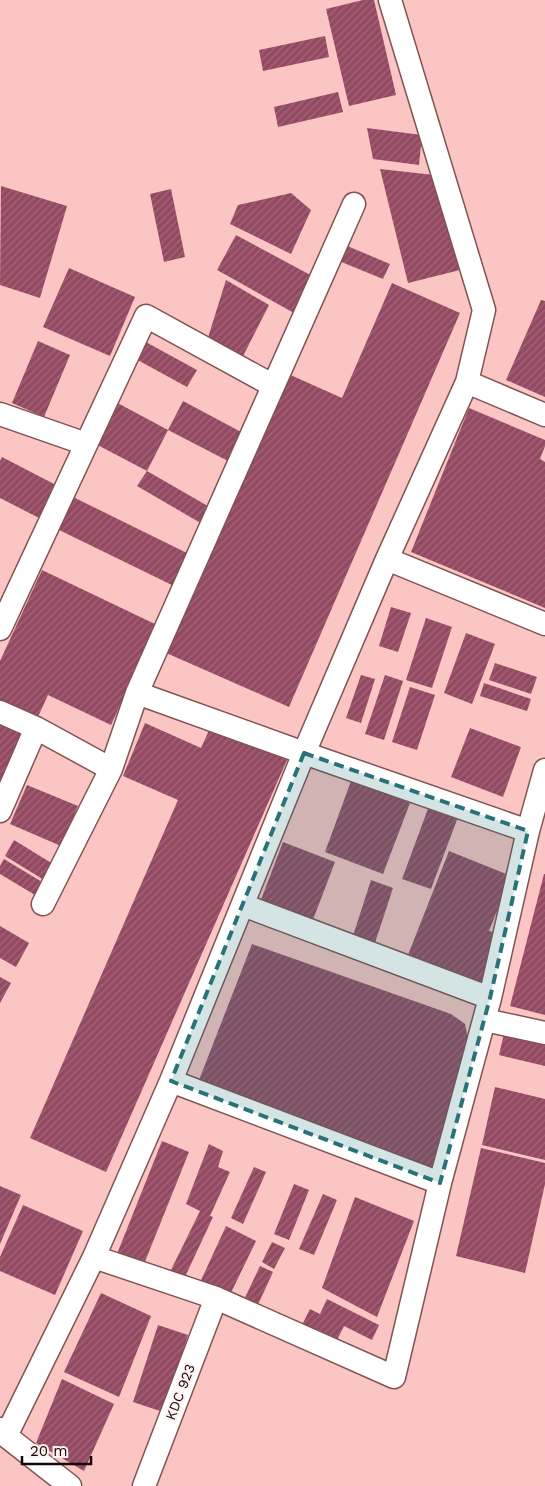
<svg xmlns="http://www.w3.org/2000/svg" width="545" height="1486" font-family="'Work Sans',sans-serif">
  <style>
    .building { fill: url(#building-hatch) }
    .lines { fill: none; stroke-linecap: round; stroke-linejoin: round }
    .minor-casing { stroke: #815352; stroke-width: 25 }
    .minor { stroke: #fff; stroke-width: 22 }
    .marked { fill: #297378; fill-opacity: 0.2; stroke: #297378; stroke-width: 4; stroke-dasharray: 10 6; stroke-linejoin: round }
    .labels { text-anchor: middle; stroke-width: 4.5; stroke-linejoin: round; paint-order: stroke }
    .street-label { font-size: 14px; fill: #170707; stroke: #fdf2f1 }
  </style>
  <defs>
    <pattern id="building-hatch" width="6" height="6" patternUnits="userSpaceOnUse" patternTransform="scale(1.25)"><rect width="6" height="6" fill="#954861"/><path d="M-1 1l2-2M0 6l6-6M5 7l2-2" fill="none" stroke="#a0697a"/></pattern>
  </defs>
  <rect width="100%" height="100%" fill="#fac5c2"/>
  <path class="building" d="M363,0h11l22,95 -47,11 -23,-97z
    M325,36l4,21 -66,14 -4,-21z
    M338,92l5,20 -65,15 -4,-20z
    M367,128l55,7 -3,30 -46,-6z
    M380,169l54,6 26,95 -52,13z
    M1,186l66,20 -27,92 -40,-13z
    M171,189l14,68 -21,5 -14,-68z
    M291,193l20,17 -20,44 -61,-30 8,-19z
    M236,235l78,42 -20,36 -77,-43z
    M345,245l45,19 -7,15 -44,-18z
    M69,268l66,29 -25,59 -67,-29z
    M226,280l43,25 -29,57 -34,-18z
    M392,283l68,30 -171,394 -125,-55 122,-279 56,25z
    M541,300l4,1v96l-39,-17z
    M38,341l32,14 -26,62 -32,-14z
    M144,341l53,29 -10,17 -53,-29z
    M112,400l56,30 15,-29 60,32 -15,28 -60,-31 -21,41 -57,-30z
    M469,408l76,32v6l-5,13 5,3v146l-134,-56z
    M2,457l54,28 -17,33 -39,-20v-37z
    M147,471l66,38 -9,16 -67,-39z
    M69,495l124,61 -15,32 -125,-61z
    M42,570l115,55 -46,100 -63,-30 -12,26 -36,-17v-43z
    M391,607l20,6 -13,39 -19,-6z
    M426,618l26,9 -20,61 -26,-8z
    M466,633l29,11 -23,60 -28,-11z
    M495,663l42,14 -6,17 -42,-14z
    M361,675l14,4 -14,44 -15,-5z
    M385,675l18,6 -19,59 -19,-6z
    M484,683l47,16 -4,12 -47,-15z
    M410,687l25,8 -18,55 -25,-8z
    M0,723l28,12 -28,66z
    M145,723l56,25 10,-22 76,34 -181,412 -76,-34 148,-338 -55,-24z
    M470,728l51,19 -18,50 -52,-20z
    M351,781l59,22 -27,71 -58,-22z
    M27,785l51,21 -17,40 -51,-22z
    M429,806l29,11 -27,72 -29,-10z
    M14,840l39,24 -9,16 -39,-24z
    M283,842l52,20 -24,63 -52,-20z
    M449,851l62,25 -22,55 10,3 -17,56 -76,-30z
    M4,859l43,26 -7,13 -40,-24v-8z
    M544,874h1v141l-35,-9z
    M371,880l22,8 -20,61 -22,-7z
    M0,926l29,17 -13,24 -16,-9z
    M252,944l199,70 14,10 3,15 -34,130 -235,-89z
    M0,977l11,6 -11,20z
    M506,1025l39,9v32l-46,-11z
    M495,1087l50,12v61l-63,-15z
    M162,1141l27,11 -47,117 -27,-10z
    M209,1144l14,7 -5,16 12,5 -20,44 3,1 -29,62 -14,-7 30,-61 -14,-7z
    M481,1148l64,15v21l-20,89 -69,-17z
    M254,1167l12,5 -23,52 -12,-6z
    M294,1184l15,6 -20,50 -15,-6z
    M0,1186l21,9 -21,49z
    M323,1194l14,6 -23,55 -15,-6z
    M355,1197l59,24 -37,96 -55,-29z
    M23,1205l60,26 -28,64 -55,-24v-14z
    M226,1226l30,15 -30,62 -29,-14z
    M272,1242l13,6 -11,21 -12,-7z
    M260,1266l13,6 -18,39 -13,-7z
    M101,1293l50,23 -32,81 -55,-25z
    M327,1299l52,26 -7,15 -28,-14 -11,22 -34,-17 11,-22 10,5z
    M158,1325l30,10 -25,77 -30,-10z
    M62,1379l52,25 -30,67 -48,-28z"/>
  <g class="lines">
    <g class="minor-casing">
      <path id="minor" d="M467,382l78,33
        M0,414l86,30
        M387,559l158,65
        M0,629l146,-313 126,69
        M137,693l167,60 224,78
        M0,712l36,16 75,41
        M0,811l36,-83
        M43,904l68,-135 26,-76 217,-489
        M243,905l247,93
        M485,1020l60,13
        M171,1081l269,102
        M94,1257l122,41 178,79 46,-194 50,-185 38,-167 17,-61
        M0,1429l6,7 64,50
        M6,1436l88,-179 77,-176 133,-328 83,-194 80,-177 17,-72 -94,-310
        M144,1486l72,-188"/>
    </g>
    <use href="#minor" class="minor"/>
  </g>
  <path class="marked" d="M304,753l224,78 -38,167 -50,185 -269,-102z"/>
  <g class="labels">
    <g class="street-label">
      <text transform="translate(180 1392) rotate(-69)" y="5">KDC 923</text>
    </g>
  </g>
  <path d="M22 1456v8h69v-8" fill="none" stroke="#170707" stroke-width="2.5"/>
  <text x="30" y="1456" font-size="15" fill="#170707" stroke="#fdf2f1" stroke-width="4" paint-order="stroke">20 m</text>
</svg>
